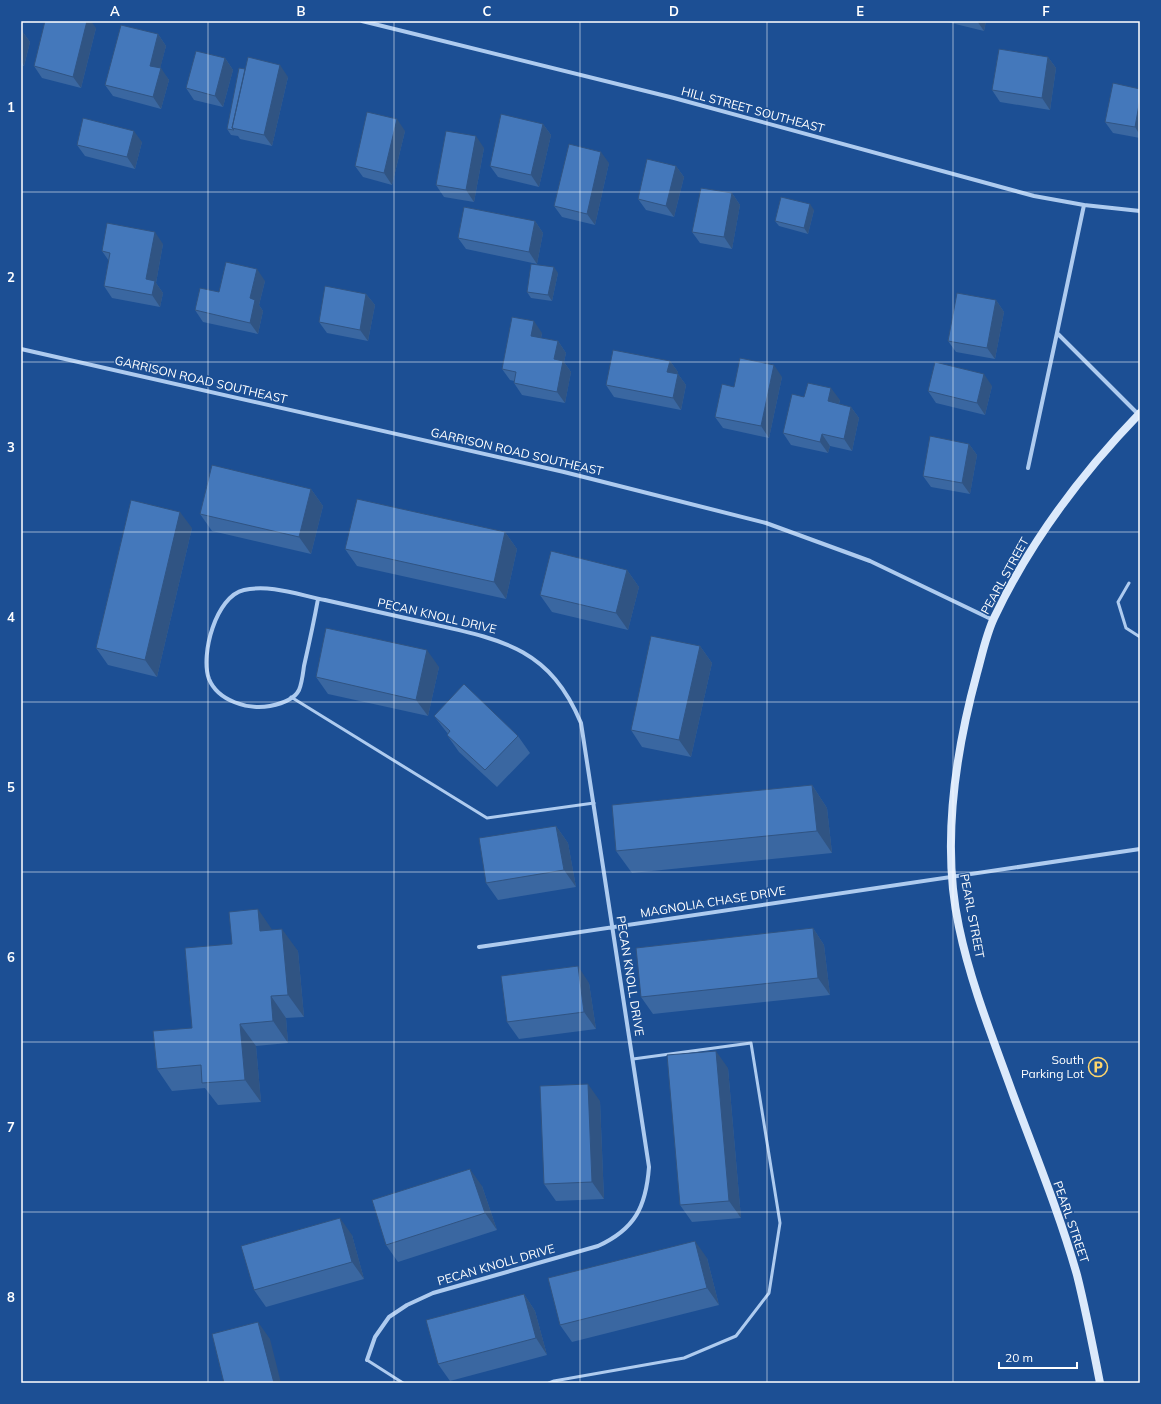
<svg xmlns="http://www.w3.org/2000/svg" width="1161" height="1404" font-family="Mulish,sans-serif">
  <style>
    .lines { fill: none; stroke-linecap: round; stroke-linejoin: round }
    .lane { stroke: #aecbef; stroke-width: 3 }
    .street { stroke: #aecbef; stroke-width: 4 }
    .secondary { stroke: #dbe9fb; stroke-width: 8 }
    .wall { fill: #3a67a1 }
    .shaded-wall { fill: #305483 }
    .building { fill: #4478bb; stroke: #305483 }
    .grid { fill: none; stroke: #fff; stroke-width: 1; stroke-opacity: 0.55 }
    .labels { text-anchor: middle; stroke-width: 3; stroke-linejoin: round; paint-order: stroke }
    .street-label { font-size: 12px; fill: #fff; stroke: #1c4f94 }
    .poi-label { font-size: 12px; fill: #fff; stroke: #1c4f94; text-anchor: end }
    .neatline { fill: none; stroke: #fff; stroke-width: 1.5 }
    .grid-label { font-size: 13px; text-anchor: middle; font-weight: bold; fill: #fff }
  </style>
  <rect width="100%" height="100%" fill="#1c4f94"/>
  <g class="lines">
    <path class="lane" d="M1129,583l-11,19 8,26 14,9
      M291,697l196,121 107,-15
      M367,1360l36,23
      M549,1383l5,-2 130,-23 52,-22 33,-43 11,-70 -29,-180 -118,16"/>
    <path class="street" d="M362,21l312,77 360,98 50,9 56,6
      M1084,205l-27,128 81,81
      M21,349l543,123 202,51 104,38 123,59
      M1028,468l29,-135
      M318,599c-4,22 -9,45 -14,67 -1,7 -2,17 -5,24 -5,10 -19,14 -29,16 -22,4 -52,-5 -61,-27 -9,-24 7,-83 35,-89 26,-6 55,5 81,10 36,8 72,16 107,24 72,16 118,25 149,99l68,444c-3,40 -14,62 -51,79l-165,47 -26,12 -18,12 -14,20 -8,23
      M479,947l661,-98"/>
    <path class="secondary" d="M1100,1383c-7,-36 -14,-72 -23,-108 -17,-60 -41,-119 -63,-178 -20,-56 -43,-112 -55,-170 -18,-83 -4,-173 18,-254 5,-18 9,-38 17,-55 36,-76 88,-145 146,-205"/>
  </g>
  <path class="wall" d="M943,21h43l-2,10z
    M96,28l-15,60 -39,-10 -8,-12z
    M21,31h1l8,11 -6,24 -3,-1z
    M158,34l8,12 -6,22 9,12 -8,29 -48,-13 -8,-11z
    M1048,57l8,11 -6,42 -50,-8 -8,-12z
    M225,58l8,12 -10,37 -29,-7 -8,-12z
    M288,77l-16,69 -32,-7 -2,-3 -7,-1 -4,-6z
    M1140,89v49l-27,-5 -8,-11z
    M543,124l8,11 -12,52 -41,-10 -8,-11z
    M405,131l-13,54 -29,-8 -8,-11z
    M142,142l-7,27 -50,-13 -8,-11z
    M484,148l-10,54 -30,-5 -8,-12z
    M609,163l-14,62 -33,-8 -8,-11z
    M676,166l8,11 -10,40 -28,-7 -8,-11z
    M732,193l8,12 -8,44 -32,-6 -8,-11z
    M814,210l-6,24 -29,-8 -4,-5z
    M535,221l8,12 -6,31 -71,-15 -8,-11z
    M163,244l-7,39 7,10 -3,14 -48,-9 -8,-12 5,-25 -7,-10z
    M558,273l-6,28 -21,-3 -4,-6z
    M265,281l-6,24 4,6 -5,23 -55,-12 -8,-12 24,-18z
    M366,294l9,11 -7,36 -41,-8 -8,-11z
    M996,300l8,12 -9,47 -39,-7 -8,-11z
    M542,333l-1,5 17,3 8,12 -2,9 7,10 -6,31 -43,-8 -8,-12v-2l-4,-1 -8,-11z
    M670,361l8,11 -1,2h1l8,11 -5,25 -67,-13 -8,-12z
    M782,377l-13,61 -46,-10 -8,-11 19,-30z
    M992,386l-7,29 -49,-12 -8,-12z
    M804,397l36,3 -1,4 12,3 8,11 -7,33 -22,-5 -2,7 -37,-8 -8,-12z
    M969,444l8,11 -7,39 -39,-7 -8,-11z
    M311,489l12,17 -12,48 -99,-23 -12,-17z
    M192,528l-35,149 -49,-12 -12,-17z
    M505,532l12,17 -11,50 -149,-33 -12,-17z
    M627,570l12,17 -11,43 -76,-18 -12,-17z
    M700,646l12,17 -21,94 -49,-10 -11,-17z
    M439,667l-11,49 -100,-22 -12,-17z
    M434,716l84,20 12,17 -33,34 -38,-35 -12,-17 1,-1z
    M812,785l15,23 5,45 -200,20 -16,-22z
    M556,826l12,17 8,44 -78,13 -12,-17z
    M813,928l11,17 6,50 -177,19 -12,-17z
    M272,930l26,21 6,66 -18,1 2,25 -32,3 5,56 -43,3 -13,-17 -33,3 -15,-22 35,-41 40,-84z
    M589,983l7,46 -77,10 -12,-17z
    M728,1068l13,150 -49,4 -12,-17z
    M600,1101l4,98 -48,2 -12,-17z
    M482,1186l15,44 -99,32 -12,-17z
    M352,1235l12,44 -98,28 -12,-17z
    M707,1258l12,47 -147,37 -12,-17z
    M524,1294l11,17 12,44 -97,26 -12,-17z"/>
  <path class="shaded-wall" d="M87,21h4l5,7 -15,60 -8,-11z
    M977,21h9l-2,10z
    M22,31l8,11 -6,24 -3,-5v-26z
    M158,34l8,12 -8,31 -8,-11z
    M1048,57l8,11 -6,42 -8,-12z
    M225,58l8,12 -10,37 -8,-11z
    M280,65l8,12 -16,69 -8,-11z
    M161,68l8,12 -8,29 -8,-12z
    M1140,99v36l-5,-8z
    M397,119l8,12 -13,54 -8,-12z
    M543,124l8,11 -12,52 -8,-12z
    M134,131l8,11 -7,27 -8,-12z
    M476,136l8,12 -10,54 -8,-12z
    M601,152l8,11 -14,62 -8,-11z
    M676,166l8,11 -10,40 -8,-11z
    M732,193l8,12 -8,44 -8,-12z
    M810,204l4,6 -6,24 -4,-6z
    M535,221l8,12 -6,31 -8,-12z
    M155,232l8,12 -7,39 7,10 -3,14 -8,-12 -6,-16z
    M554,267l4,6 -6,28 -4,-6z
    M257,269l8,12 -6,24 4,6 -5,23 -8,-11v-25z
    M366,294l9,11 -7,36 -8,-11z
    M996,300l8,12 -9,47 -8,-11z
    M534,321l8,12 -3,15 -8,-12z
    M558,341l8,12 -2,9 7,10 -6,31 -8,-11 -3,-33z
    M670,361l8,11 -3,11 -8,-11z
    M774,365l8,12 -13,61 -8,-12z
    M678,374l8,11 -5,25 -8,-12z
    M984,374l8,12 -7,29 -8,-12z
    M831,388l9,12 -4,13 -8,-12z
    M851,407l8,11 -7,33 -8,-12z
    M822,434l8,12 -2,7 -8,-11z
    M969,444l8,11 -7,39 -8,-11z
    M311,489l12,17 -12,48 -12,-17z
    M180,512l12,16 -35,149 -12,-17z
    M505,532l12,17 -11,50 -12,-17z
    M627,570l12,17 -11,43 -12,-17z
    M700,646l12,17 -21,94 -12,-17z
    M427,650l12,17 -11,49 -12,-16z
    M812,785l15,23 5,45 -15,-22z
    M556,826l12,17 8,44 -12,-17z
    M258,909l15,22h-13z
    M813,928l11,17 6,50 -12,-17z
    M282,929l16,22 6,66 -16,-22z
    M578,966l11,17 7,46 -12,-17z
    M271,996l15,22 2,25 -15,-22z
    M240,1024l16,22 5,56 -16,-22z
    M716,1051l12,17 13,150 -12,-17z
    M588,1084l12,17 4,98 -12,-17z
    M470,1169l12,17 15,44 -12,-17z
    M340,1218l12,17 12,44 -12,-17z
    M695,1241l12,17 12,47 -12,-17z
    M524,1294l11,17 12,44 -11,-17z
    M258,1322l12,17 11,44h-7z"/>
  <path class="building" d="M45,21h42l-14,56 -39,-11z
    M121,25l37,9 -8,32 11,2 -8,29 -48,-12z
    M999,49l49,8 -6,41 -50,-8z
    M196,51l29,7 -10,38 -29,-8z
    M248,57l32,8 -16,70 -32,-7z
    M239,68l6,1 -13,59 2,2 -7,-1z
    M1113,83l27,6v10l-5,28 -30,-5z
    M367,112l30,7 -13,54 -29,-7z
    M501,114l42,10 -12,51 -41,-9z
    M83,118l51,13 -7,26 -50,-12z
    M446,131l30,5 -10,54 -30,-5z
    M569,144l32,8 -14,62 -33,-8z
    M647,159l29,7 -10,40 -28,-7z
    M701,188l31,5 -8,44 -32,-5z
    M781,197l29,7 -6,24 -29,-7z
    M464,207l71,14 -6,31 -71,-14z
    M107,223l48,9 -9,47 9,2 -3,14 -48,-9 6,-33 -8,-2z
    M226,262l31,7 -7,29 5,2 -5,23 -55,-13 5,-22 19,4z
    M531,264l23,3 -6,28 -21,-3z
    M325,286l41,8 -6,36 -41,-8z
    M957,293l39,7 -9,48 -39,-7z
    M512,317l22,4 -3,15 27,5 -4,18 9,2 -6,31 -43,-9 2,-11 -14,-3z
    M613,350l57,11 -3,11 11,2 -5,24 -67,-13z
    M740,358l34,7 -13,61 -46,-9 7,-33 12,3z
    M935,362l49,12 -7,29 -49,-12z
    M808,383l23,5 -3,13 23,6 -7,32 -22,-5 -2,8 -37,-9 9,-39 12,3z
    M930,436l39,8 -7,39 -39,-7z
    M212,465l99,24 -12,48 -99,-23z
    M357,499l148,33 -11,50 -149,-33z
    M131,500l49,12 -35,148 -49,-12z
    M551,551l76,19 -11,43 -76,-18z
    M326,628l101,22 -11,50 -100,-23z
    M651,636l49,10 -21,94 -48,-10z
    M464,684l54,52 -33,34 -38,-35 3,-4 -16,-15z
    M812,785l5,46 -201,20 -4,-46z
    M556,826l8,44 -78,13 -7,-45z
    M258,909l2,22 22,-2 6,66 -17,1 2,25 -33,3 5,56 -43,3 -1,-18 -44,4 -4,-38 39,-3 -7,-80 47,-4 -3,-32z
    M813,928l5,50 -177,19 -5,-49z
    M578,966l6,46 -77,10 -6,-46z
    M716,1051l13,150 -49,4 -13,-150z
    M588,1084l4,98 -48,2 -4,-98z
    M470,1169l15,44 -99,32 -14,-45z
    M340,1218l12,44 -98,28 -13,-44z
    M695,1241l12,47 -147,37 -12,-47z
    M524,1294l12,44 -98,26 -12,-44z
    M258,1322l16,61h-50l-12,-49z"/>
  <path class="grid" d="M208,21v1362M394,21v1362M580,21v1362M767,21v1362M953,21v1362M21,192h1119M21,362h1119M21,532h1119M21,702h1119M21,872h1119M21,1042h1119M21,1212h1119"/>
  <defs>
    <g id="parking-ring" transform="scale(1)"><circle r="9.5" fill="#1c4f94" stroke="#ffd66c" stroke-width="1.5"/><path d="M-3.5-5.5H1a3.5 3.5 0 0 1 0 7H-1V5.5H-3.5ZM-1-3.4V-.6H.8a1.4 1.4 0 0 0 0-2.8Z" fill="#ffd66c"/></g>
  </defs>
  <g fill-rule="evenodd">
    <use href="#parking-ring" x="1098" y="1067"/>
  </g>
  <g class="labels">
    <g class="street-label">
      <text transform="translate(753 110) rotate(15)" y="4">HILL STREET SOUTHEAST</text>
      <text transform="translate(201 380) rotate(13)" y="4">GARRISON ROAD SOUTHEAST</text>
      <text transform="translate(517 452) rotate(13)" y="4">GARRISON ROAD SOUTHEAST</text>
      <text transform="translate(1005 576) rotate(-61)" y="4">PEARL STREET</text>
      <text transform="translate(437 616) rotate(13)" y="4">PECAN KNOLL DRIVE</text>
      <text transform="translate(713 902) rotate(-9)" y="4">MAGNOLIA CHASE DRIVE</text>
      <text transform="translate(972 916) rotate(79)" y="4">PEARL STREET</text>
      <text transform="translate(630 976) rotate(81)" y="4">PECAN KNOLL DRIVE</text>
      <text transform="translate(1071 1222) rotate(71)" y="4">PEARL STREET</text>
      <text transform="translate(496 1265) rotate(-16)" y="4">PECAN KNOLL DRIVE</text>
    </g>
    <g class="poi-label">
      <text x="1084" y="1064">South<tspan x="1084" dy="14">Parking Lot</tspan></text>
    </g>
  </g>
  <rect width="1161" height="1404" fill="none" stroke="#1c4f94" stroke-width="44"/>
  <path d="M999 1362v6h78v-6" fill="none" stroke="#ffffff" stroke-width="2"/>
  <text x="1005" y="1362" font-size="12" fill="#ffffff" stroke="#1c4f94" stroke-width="3" paint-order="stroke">20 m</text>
  <rect x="22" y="22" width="1117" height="1360" class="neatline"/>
  <g class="grid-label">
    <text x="115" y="16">A</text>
    <text x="301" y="16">B</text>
    <text x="487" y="16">C</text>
    <text x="674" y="16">D</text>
    <text x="860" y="16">E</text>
    <text x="1046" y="16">F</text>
    <text x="11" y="112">1</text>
    <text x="11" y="282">2</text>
    <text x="11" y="452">3</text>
    <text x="11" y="622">4</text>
    <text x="11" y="792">5</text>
    <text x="11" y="962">6</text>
    <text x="11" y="1132">7</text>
    <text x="11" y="1302">8</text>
  </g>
</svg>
